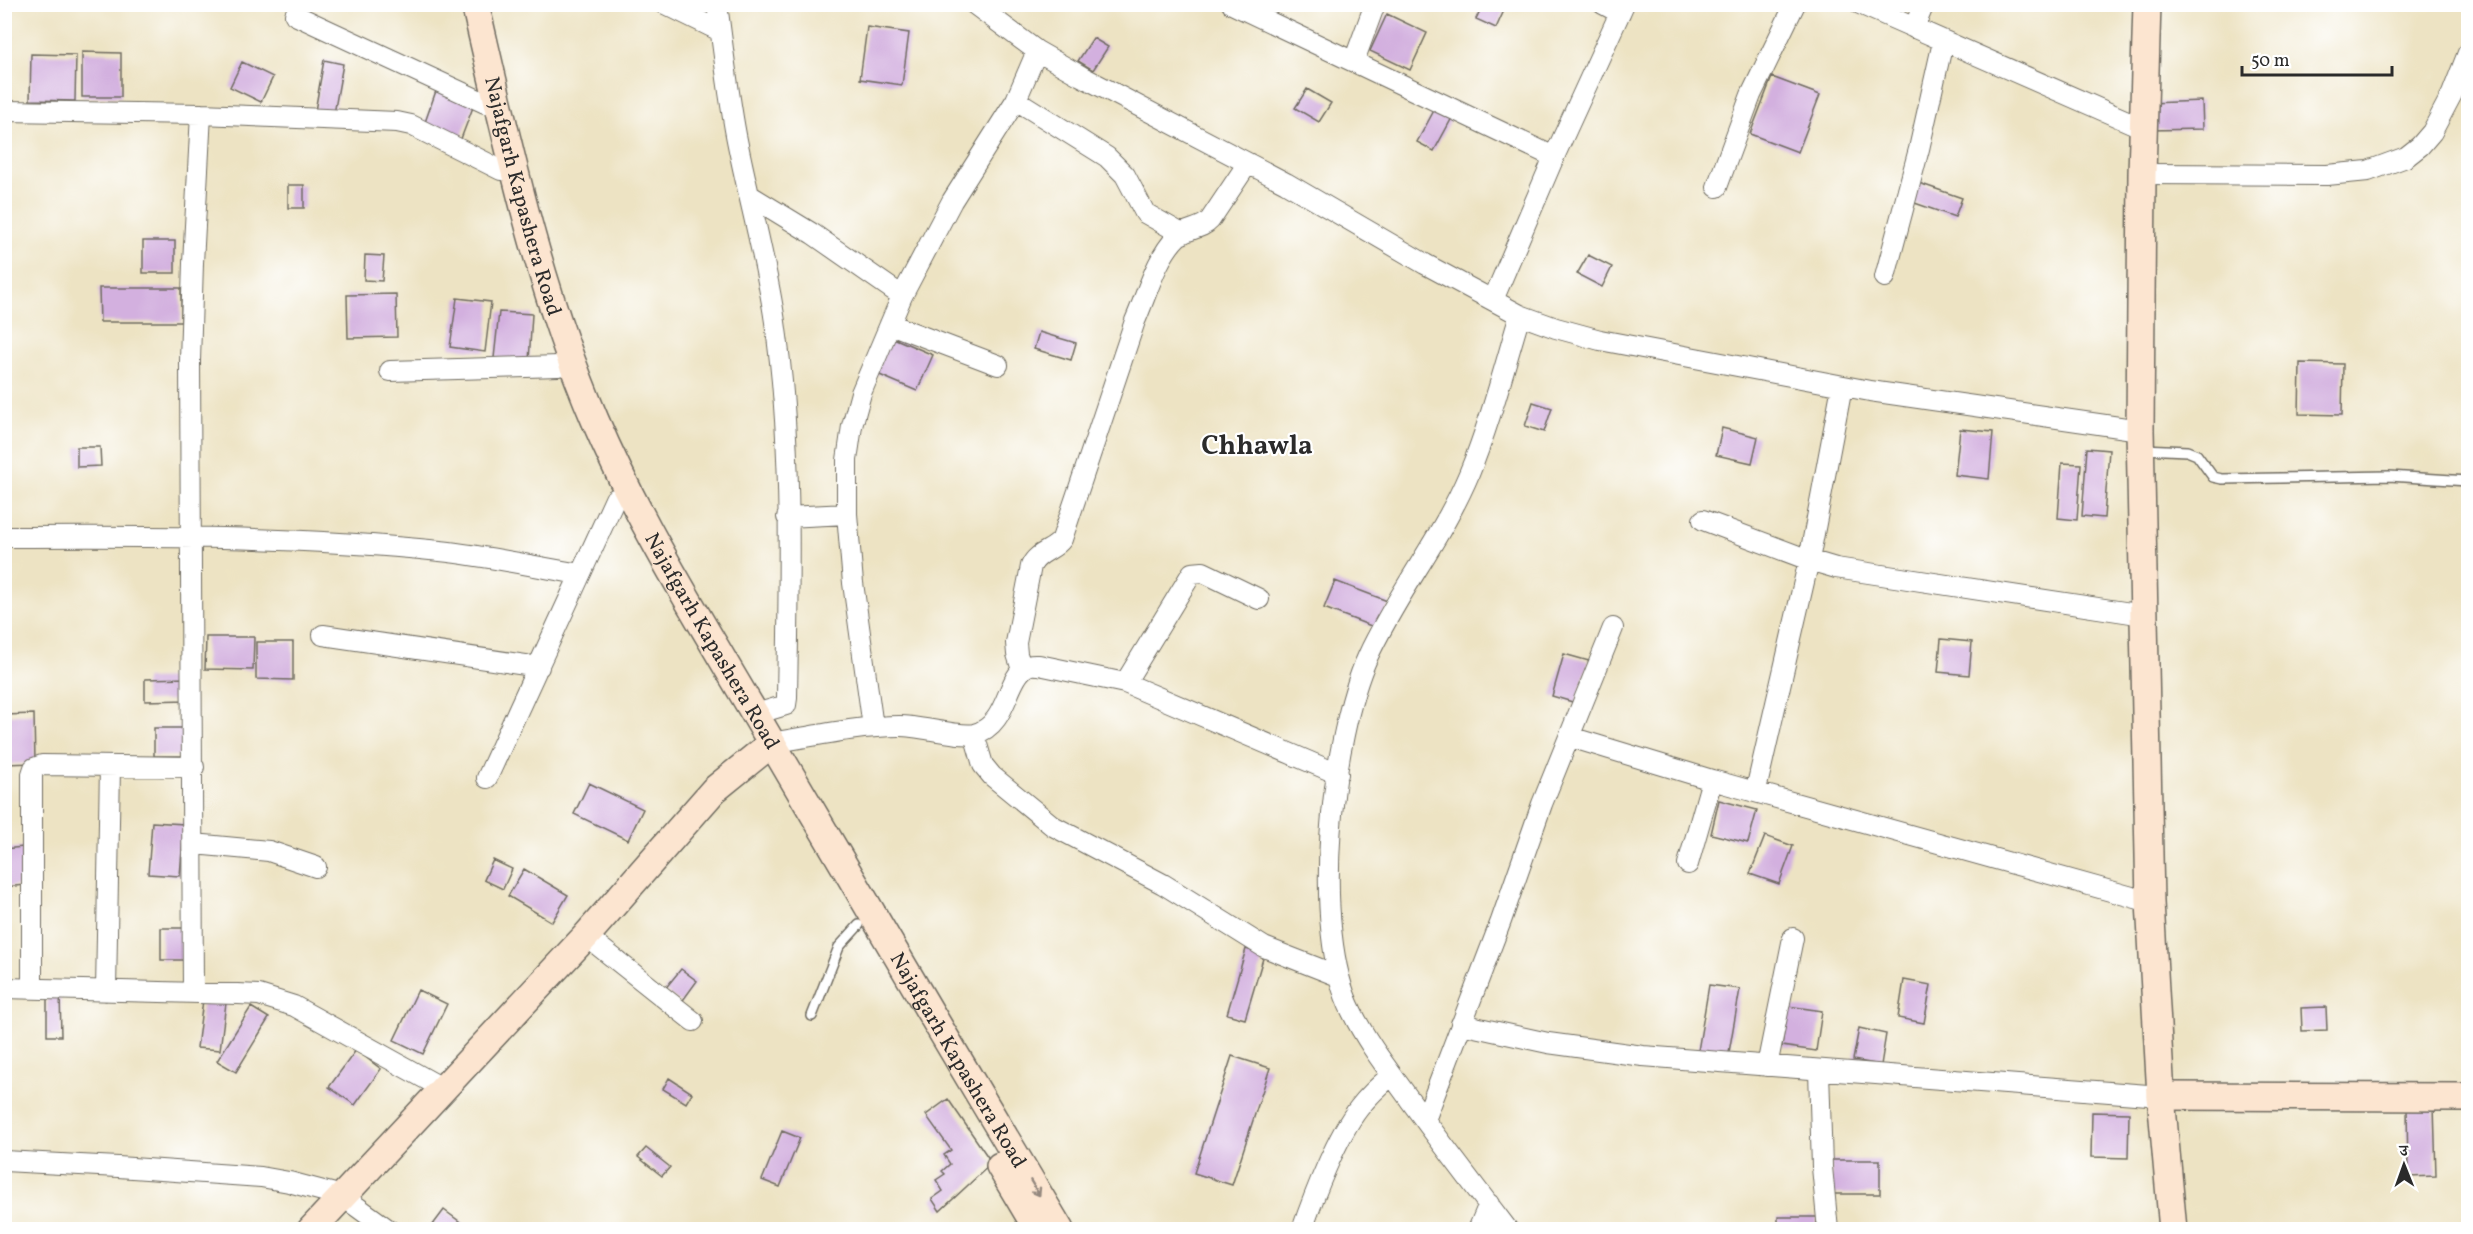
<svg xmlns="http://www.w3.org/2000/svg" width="2473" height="1234" font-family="Vollkorn,'Noto Serif Devanagari',serif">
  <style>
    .building { fill: #d3b0df }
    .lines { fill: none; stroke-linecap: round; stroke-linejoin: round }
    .lane-casing { stroke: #6f6b60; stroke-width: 12 }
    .street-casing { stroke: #6f6b60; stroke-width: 22 }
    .secondary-casing { stroke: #6f6b60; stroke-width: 30 }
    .lane { stroke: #fff; stroke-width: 9 }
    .street { stroke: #fff; stroke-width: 20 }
    .secondary { stroke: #fce5d0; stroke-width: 27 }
    .oneway { stroke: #94887e }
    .labels { text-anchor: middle; stroke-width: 4.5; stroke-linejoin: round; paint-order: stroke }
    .street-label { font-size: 21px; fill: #2b2b2b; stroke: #fff }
    .district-label { font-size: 27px; font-weight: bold; fill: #2b2b2b; stroke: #fff }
  </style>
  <rect width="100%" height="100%" fill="#fff"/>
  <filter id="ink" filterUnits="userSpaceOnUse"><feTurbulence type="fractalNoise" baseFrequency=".0167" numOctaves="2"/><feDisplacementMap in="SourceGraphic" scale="12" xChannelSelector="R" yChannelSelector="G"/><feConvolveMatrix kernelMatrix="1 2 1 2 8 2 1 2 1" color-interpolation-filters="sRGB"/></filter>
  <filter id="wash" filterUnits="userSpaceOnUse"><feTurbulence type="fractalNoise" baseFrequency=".008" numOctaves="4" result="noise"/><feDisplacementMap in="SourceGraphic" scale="24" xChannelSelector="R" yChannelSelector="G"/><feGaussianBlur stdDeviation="1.35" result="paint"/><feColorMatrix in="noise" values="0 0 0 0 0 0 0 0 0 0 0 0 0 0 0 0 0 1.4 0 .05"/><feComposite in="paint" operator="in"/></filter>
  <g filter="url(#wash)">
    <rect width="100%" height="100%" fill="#ede3c3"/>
    <g id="blocks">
      <path class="building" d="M1483,4h24l-11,24 -20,-9z
        M1387,14l40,19 -17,37 -40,-19z
        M867,27l42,6 -7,52 -42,-6z
        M1093,38l15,9 -15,23 -15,-9z
        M82,52l39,1v44h-39z
        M31,54l45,1 -1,46 -45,-1z
        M324,60l19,4 -9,50 -19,-3z
        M242,62l31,15 -12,25 -31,-15z
        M1772,77l48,18 -22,57 -48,-18z
        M437,88l38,14 -16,42 -36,-16z
        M1307,89l24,14 -12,19 -24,-14z
        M2202,101l1,28 -53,1 -1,-27z
        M1437,105l17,9 -20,37 -17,-9z
        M1916,182l46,16 -7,19 -46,-16z
        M288,185h16v23h-16z
        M143,241h32v32h-32z
        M365,255l19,1 -2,25 -18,-1z
        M1588,255l24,12 -10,20 -25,-13z
        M99,288h82v34h-81z
        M396,294l1,43 -49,1 -1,-43z
        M457,298l34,4 -6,50 -35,-5z
        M499,312l33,2 -3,47 -35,-3z
        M1039,332l37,11 -5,17 -37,-11z
        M891,337l42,18 -16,36 -42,-18z
        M2300,363l43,1 -1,51 -43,-1z
        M1533,402l19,6 -8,24 -19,-6z
        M1722,428l36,9 -6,26 -36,-8z
        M1960,429l33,3 -4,47 -34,-4z
        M77,447h23l1,19 -24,1z
        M2087,448l22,2 -5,68 -22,-2z
        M2062,463l19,1 -4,56 -19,-2z
        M1335,581l55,21 -11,27 -55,-21z
        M206,637h48l-1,33 -48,-1z
        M1941,639l31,3 -3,33 -31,-3z
        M256,642h37v38l-37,-1z
        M1564,654l25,7 -13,42 -24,-7z
        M188,678v22l-43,1v-22z
        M34,714l1,49 -31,1v-49z
        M154,728h36v28h-36z
        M589,783l54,26 -15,31 -54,-26z
        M1719,800l38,10 -9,33 -37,-9z
        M152,822l32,2 -4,52 -32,-2z
        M1765,836l28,10 -14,38 -29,-10z
        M23,847l2,38 -21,2v-38z
        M493,860l19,9 -9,20 -19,-9z
        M524,869l44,26 -16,27 -44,-26z
        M161,928h24l1,32h-25z
        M1246,949l18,6 -19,64 -18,-5z
        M681,969l16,12 -16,22 -17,-13z
        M1904,980l27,5 -7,38 -26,-5z
        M1709,985l31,4 -12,69 -30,-7z
        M418,990l29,14 -24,50 -29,-14z
        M47,992h13l1,44h-14z
        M203,1000l23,3 -6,47 -23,-2z
        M1788,1006l34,5 -6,40 -34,-5z
        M251,1007l18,11 -33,54 -19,-11z
        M2326,1007l1,23 -25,1 -1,-23z
        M1859,1028l27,6 -5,31 -28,-5z
        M356,1050l25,19 -26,36 -26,-18z
        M1232,1056l38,12 -38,117 -38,-12z
        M669,1078l23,15 -6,10 -23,-14z
        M948,1099l44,64 -52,48 -8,-12 11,-8 -7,-11 9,-6 -3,-3 8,-7 -6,-9 7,-5 -25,-35z
        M2434,1105l2,71 -28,1 -1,-71z
        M2092,1112l37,1 -1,45 -37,-1z
        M782,1131l18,7 -20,49 -18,-7z
        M646,1148l24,19 -8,9 -24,-19z
        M1831,1160h49v34h-49z
        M444,1210l19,14 -5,6h-29z
        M1778,1217h39v13h-39z"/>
    </g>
  </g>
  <g filter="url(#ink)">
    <use href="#blocks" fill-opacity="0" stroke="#6f6b60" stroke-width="1.5"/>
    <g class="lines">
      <g class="lane-casing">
        <path id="lane" d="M2143,449l44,2 10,4 16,22 9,2 167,-3 79,5
          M812,1016l27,-69 20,-22"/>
      </g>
      <g class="street-casing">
        <path id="street" d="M665,4l55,27
          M717,4c6,44 11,88 19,131 12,62 30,124 39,187 18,124 14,251 12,376l-1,7 -30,9
          M974,4l63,47 44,25 205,107 139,81 95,51 36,13 44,12 270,51 270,39
          M1232,4l322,153
          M1603,4l17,9
          M1860,4l283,124
          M295,15l190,88
          M1914,28l10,-24
          M1354,61l21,-57
          M1016,100l91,57 18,18 20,38 37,21
          M4,111l197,3 196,8 14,3 90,45
          M2142,174l185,1 41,-4 38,-14 14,-11 12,-14 20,-38 16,-41
          M1717,187l34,-92 44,-91
          M749,195l64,39 89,62
          M1885,277l34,-128 24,-107
          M1493,300l61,-143 70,-153
          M890,324l108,41
          M390,371l169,-5
          M787,517l60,-3
          M1703,520l106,40 27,8 308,47
          M4,537c146,-1 291,-1 436,14 46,5 93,15 139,23
          M323,635l216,32
          M1022,670l-5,-16 -1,-11 15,-77c7,-15 23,-15 31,-27l73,-218c12,-27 21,-63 42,-84 10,-9 24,-7 33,-17l38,-57
          M1125,683l67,-110 11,-1 56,27
          M873,727l-20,-144 -6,-69v-54l5,-34 9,-33 41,-97 50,-95 64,-101 21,-49
          M974,734l9,31 9,11 61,50 110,58 101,63 74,29
          M1570,737l142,43 438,122
          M772,743c42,-7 86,-17 128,-17 19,0 59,11 74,8 34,-8 32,-56 52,-67 4,-3 9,-2 13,-2l86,18 213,91
          M487,778l128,-279
          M1756,790l53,-230 33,-174
          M194,844l75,7 47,16
          M1688,864l24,-84
          M586,936l107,85
          M4,988l234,6 21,1 35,11 148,82
          M32,988v-214l2,-6 8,-3 152,2
          M106,991l4,-225
          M193,993l-3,-632 3,-98 8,-149
          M1461,1024l87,19 95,13 518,40
          M1767,1066l26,-128
          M1819,1071l3,96 6,63
          M1425,1120l76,-199 41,-117 71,-176
          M4,1161l114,6 143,10 28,5 53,14 47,34
          M1302,1230c12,-35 35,-94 57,-122 10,-13 21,-23 33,-33
          M1478,1230l11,-26
          M1508,1230c-33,-43 -66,-86 -98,-130 -20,-28 -43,-57 -58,-88 -42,-82 -21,-274 16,-356 29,-63 74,-118 101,-182 21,-51 35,-106 51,-159"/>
      </g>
      <g class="secondary-casing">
        <g id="secondary">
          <path id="s1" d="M475,4c33,141 63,283 120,416 47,110 111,210 171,313 97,166 195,332 294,497"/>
          <path d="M2147,4l-5,170 -2,256 10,472 11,194 12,134"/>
          <path d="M2161,1096l307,1"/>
          <path d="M1000,1166l38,64"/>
          <path d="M311,1230l275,-294 128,-146 58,-47"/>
        </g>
      </g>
      <use href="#lane" class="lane"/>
      <use href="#street" class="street"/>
      <use href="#secondary" class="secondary"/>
    </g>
    <defs><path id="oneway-shaft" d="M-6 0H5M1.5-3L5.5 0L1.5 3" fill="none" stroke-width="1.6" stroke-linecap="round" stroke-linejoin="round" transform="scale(1.5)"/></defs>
    <use class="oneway" href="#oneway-shaft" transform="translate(1035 1188) rotate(59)"/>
  </g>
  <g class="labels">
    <g class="street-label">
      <text dy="7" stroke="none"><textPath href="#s1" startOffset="198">Najafgarh Kapashera Road</textPath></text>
      <text dy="7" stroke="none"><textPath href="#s1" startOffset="684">Najafgarh Kapashera Road</textPath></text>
      <text dy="7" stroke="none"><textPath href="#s1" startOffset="1170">Najafgarh Kapashera Road</textPath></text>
    </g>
    <g class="district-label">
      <text x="1257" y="454">Chhawla</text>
    </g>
  </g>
  <rect width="2473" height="1234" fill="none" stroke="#fff" stroke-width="24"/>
  <g transform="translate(2404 1165) rotate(359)" stroke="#ffffff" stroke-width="4.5" paint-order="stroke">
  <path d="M0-4.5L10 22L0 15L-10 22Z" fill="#2b2b2b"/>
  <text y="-9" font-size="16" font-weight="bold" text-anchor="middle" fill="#2b2b2b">उ</text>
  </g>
  <path d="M2242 66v9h150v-9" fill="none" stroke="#2b2b2b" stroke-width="3"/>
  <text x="2251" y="66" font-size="18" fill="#2b2b2b" stroke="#ffffff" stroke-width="4.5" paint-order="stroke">50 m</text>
</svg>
